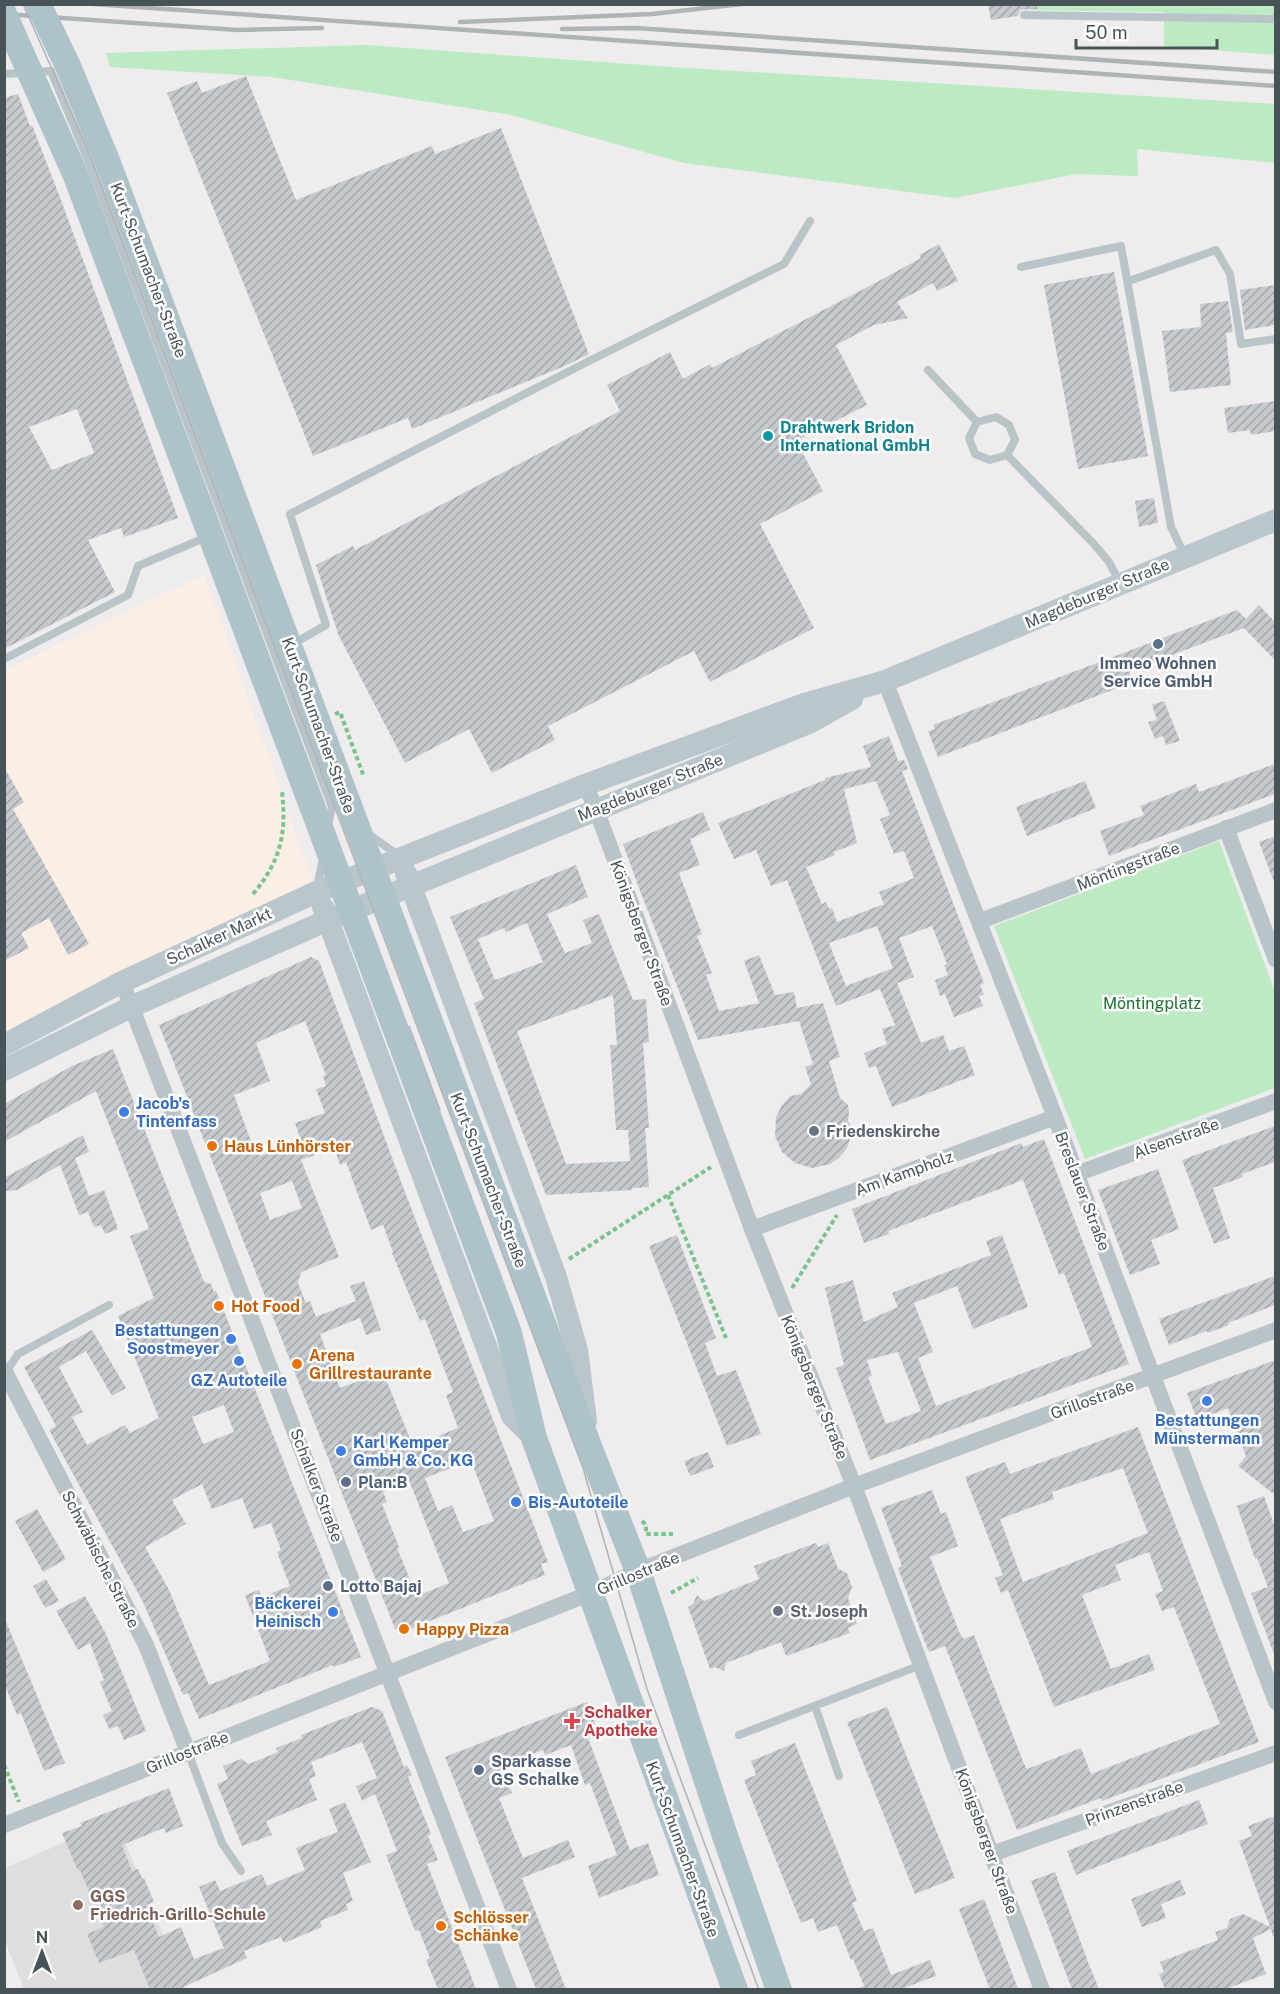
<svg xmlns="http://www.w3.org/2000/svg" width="1280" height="1994" font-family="'Public Sans',sans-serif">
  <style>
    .commercial { fill: #faeee5 }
    .education { fill: #dfddde }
    .green { fill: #bceac3 }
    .building { fill: url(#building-hatch); fill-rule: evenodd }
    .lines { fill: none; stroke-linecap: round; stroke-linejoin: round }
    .path { stroke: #77c58c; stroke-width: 4; stroke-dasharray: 4.5 3; stroke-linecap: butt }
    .lane { stroke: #b8c4c8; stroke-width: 8 }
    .street { stroke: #b8c4c8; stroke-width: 16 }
    .secondary { stroke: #b9c7cd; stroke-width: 22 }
    .primary { stroke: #adc2c9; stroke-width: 26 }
    .tram { stroke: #aeb3b6; stroke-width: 1.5 }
    .rail { stroke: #aeb3b6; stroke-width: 4.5 }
    .primary-bridge { stroke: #adc2c9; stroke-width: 26 }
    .culture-dot { fill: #0f9aa8; stroke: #fff; stroke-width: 2 }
    .service-dot { fill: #5c6f8a; stroke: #fff; stroke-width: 2 }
    .shop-dot { fill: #3f7fe0; stroke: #fff; stroke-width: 2 }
    .worship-dot { fill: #6b7280; stroke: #fff; stroke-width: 2 }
    .food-dot { fill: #e8710a; stroke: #fff; stroke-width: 2 }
    .health-dot { fill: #e0444e; stroke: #fff; stroke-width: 2 }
    .education-dot { fill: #8d6e63; stroke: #fff; stroke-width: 2 }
    .labels { text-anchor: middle; stroke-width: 5; stroke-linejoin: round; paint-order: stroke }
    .street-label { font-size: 16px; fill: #465458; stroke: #fff }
    .culture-label { font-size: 16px; font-weight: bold; fill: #0d838f; stroke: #fff; text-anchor: start }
    .service-label { font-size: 16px; font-weight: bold; fill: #4e5e75; stroke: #fff; text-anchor: start }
    .park-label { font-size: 16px; fill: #1d7333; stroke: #fff }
    .shop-label { font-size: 16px; font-weight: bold; fill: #366cbe; stroke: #fff; text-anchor: start }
    .worship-label { font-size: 16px; font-weight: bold; fill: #5b616d; stroke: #fff; text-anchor: start }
    .food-label { font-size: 16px; font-weight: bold; fill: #c56008; stroke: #fff; text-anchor: start }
    .health-label { font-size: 16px; font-weight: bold; fill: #be3a42; stroke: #fff; text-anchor: start }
    .education-label { font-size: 16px; font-weight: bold; fill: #785e54; stroke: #fff; text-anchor: start }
  </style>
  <defs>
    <pattern id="building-hatch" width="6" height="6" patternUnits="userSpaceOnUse" patternTransform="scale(1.5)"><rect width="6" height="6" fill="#c6cace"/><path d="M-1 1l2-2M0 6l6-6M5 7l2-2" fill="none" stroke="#a3a7aa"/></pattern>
  </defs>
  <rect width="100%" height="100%" fill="#efeced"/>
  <path class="commercial" d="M204,574l110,310 -309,151v-365z"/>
  <path class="education" d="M116,1820l69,169h-161l-19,-48v-73z"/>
  <path class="green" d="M1020,5h255v50l-111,-9v-34l-143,-2z
    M365,45l306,22 604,37v59l-138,-14 1,27 -62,-2 -121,24 -271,-35 -173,-48 -239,-38 -162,-10 -4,-14z
    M1219,841l56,151v96l-190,71 -91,-233z"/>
  <path class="building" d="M988,4h49v5h-16l-3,7 -27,4z
    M246,76l50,124 136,-54 3,8 66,-26 88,226 -22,11 -155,64 -4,-11 -95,38 -146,-363 30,-12 5,12z
    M18,94l12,32 2,-1 29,75 117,318 -54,19 -3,-9 -33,12 27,52 -111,57v-551zM77,409l17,44 -42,17 -23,-43z
    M939,244l19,37 -21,10 -4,-8 -36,19 11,16 -34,7 -38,20 31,60 -71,36 27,50 -63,33 54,104 -104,54 -16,-31 -146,75 7,14 -63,33 -23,-44 -64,34 -67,-129 -22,-69 37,-19 2,4 265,-139 -13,-26 63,-33 13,27 27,-15 2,4 167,-87 42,-23 -2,-3z
    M1114,272l34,184 -70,13 -34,-184z
    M1275,285v40l-30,5 -5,-40z
    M1228,301l5,31 -7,1 5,52 -61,7 -8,-61 39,-4 -1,-23z
    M1275,401v30l-24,4 -1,-5 -22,3 -4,-25z
    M1154,498l4,25 -19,4 -4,-26z
    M1259,605l16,17v38l-31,-32 -115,43 4,11 -195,75 -10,-26 7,-2 -2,-4 304,-115 9,9z
    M1164,701l16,40 -14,4 -3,-9 -8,3 -7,-17 9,-2 -5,-15z
    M889,736l9,25 6,-1 4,9 -6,2 82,212 -4,2 4,10 -5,1 4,10 -29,11 -9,-23 -5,2 -5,-16 13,-5 -4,-10 3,-1 -15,-38 -33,12 15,39 -17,6 24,60 22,-8 6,16 15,-5 11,29 -83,32 -16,-41 -7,2 -5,-15 23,-9 -5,-15 13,-4 -15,-36 -44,17 -49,-126 -16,6 -15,-36 -22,9 -16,-36 107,-43v-2l46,-11 -8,-21zM876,781l14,34 -10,4 14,35 10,-3 10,27 -35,14 5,12 -47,18 -5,-14 -3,1 -3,-7 -4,2 -16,-37 29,-12 -1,-3 23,-9 -13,-54zM877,926l16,42 -47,18 -17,-43z
    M1275,764v30l-166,62 -9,-25 44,-16 -4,-9 56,-22 3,8z
    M4,767l20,35 -11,7 76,135 -21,11 -19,-37 -28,15 8,15 -25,13z
    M1085,781l11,27 -69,28 -11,-29z
    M703,812l7,18 -20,9 10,26 -21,8 23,61 -5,2 15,37 -6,2 13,36 40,-8 -15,-42 15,-6 16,40 19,-3 3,16 26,-5 17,54 -11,4 11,37 8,7 1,7 -1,10 4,4 -1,11 -4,11 -8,10 -9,6 -18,4 -17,-5 -13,-11 -7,-16 1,-19 6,-12 8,-9 11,-2 10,-10 -6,-17 8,-3 -14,-43 -101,19 -59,-152 -16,-44z
    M1275,836v46h-1l-15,-40z
    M576,865l12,32 -41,17 18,39 27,-10 -9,-23 16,-6 34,86 13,-1 3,43 -6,1 6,85h-4l4,59 -17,1v2l-86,5 -72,-192 10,-4 -34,-82zM527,923l16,39 -48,18 -17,-41 26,-11 2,4zM613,995l4,50h-7l6,85h12l2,31 -64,3 -49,-133z
    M311,957l8,4 84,226 145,375 -7,2 4,11 -143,57 -2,-5 -5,2 -236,-604zM305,1021l21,54 -3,1 3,10 -10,3 9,24 -30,10 6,17 -41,16v-2l-4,1 -22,-60 36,-14 -14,-38zM334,1148l6,17 6,-3 25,68 12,-5 10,27 -1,1 28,68 5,-2 28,73 -7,3 12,33 -45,18 -30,-74 -43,16 -20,-54 40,-16 6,17 15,-5 -17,-49 -14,5 6,15 -40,16 -6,-16 -4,2 -8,-20 3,-11 38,-15 -38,-97zM292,1181l10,27 -32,12 -10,-27zM471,1460l23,61 -31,11 -11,-27 -14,6 -13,-33zM409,1480l40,103 -32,13 -20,-48 2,-1 -17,-43 5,-2 -4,-10z
    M113,1049l91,233 7,2 3,8 2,-1 145,366 -27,10 -1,-2 -134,54 -11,-26 -5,2 -40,-93 -94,-172 7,-4 -32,-59 68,-37 34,58 -14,8 -26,-45 -27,16 24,45 -11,5 15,28 38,-20 5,8 29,-15 -41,-102 36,-18 -24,-62 19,-7 -53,-138 -92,51v-38l68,-38zM224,1405l10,27 -31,12 -11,-27zM202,1484l10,25 30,-11 12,31 17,-6 10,27 -4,2 13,34 -28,11 -3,-7 -14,5 25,66 -61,24 -40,-95 -24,-43 41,-23 -14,-24z
    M1275,1126v36l-33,12 1,3 -30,11 17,50 -16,6 -32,-84z
    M83,1135l6,17 -14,6 14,38 15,-6 14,39 -13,5 -4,-9 -7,2 -6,-15 -9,3 -19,-50 -43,25 -13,1v-13z
    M1044,1139l85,225 -259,96 -34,-92 8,-3 -19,-77 28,-8 11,42 34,-15 -6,-14 99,-38 -5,-14 16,-6 26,72 -55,22 -16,-43 -43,17 19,49 -15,6 18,48 156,-59 -28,-74 -5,2 -36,-95 -135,51 1,3 -25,9 -12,-34 169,-66 2,4zM898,1352l23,59 -35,13 -18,-47 4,-1 -5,-16z
    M1158,1169l21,60 -28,11 9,24 -30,11 -32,-85z
    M677,1235l39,103 -11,5 12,33 19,-6 25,64 -34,12 -78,-200z
    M1275,1276v29l-47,18 1,2 -21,8 -1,-2 -38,14 -10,-26z
    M1275,1360v135l-37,-29 8,-10 -18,-48 -31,12 -10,-27z
    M1138,1427l121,315 -157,59 -1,-3 -84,32 -72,-184 -16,6 -5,-12 -26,-72 4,-2 -21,-58 51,-18 9,24 5,-2 12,34 -28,11 30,77 4,5 10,-4 50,129 3,5 54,-21 10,26 129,-50 -46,-117 -12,4 -7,-17 8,-3 -14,-39 -34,13 6,15 -39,15 29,74 38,-15 6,16 -101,37 -46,-117 -7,3 -6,-15 8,-3 -38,-98 40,-15 5,12zM1123,1468l25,65 -125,49 -23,-63 54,-20 -2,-7z
    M708,1452l6,15 -24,9 -6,-15z
    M1264,1496l11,31 -1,127 -23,-61 17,-6 -11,-29 -2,1 -18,-53z
    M37,1509l29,50 -23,13 -28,-51z
    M816,1543l2,4 10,-4 10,26 9,4 5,14 -4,11 9,26 -9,4 2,5 -64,23 -5,-14 -55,21 -2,8 -9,-4 -5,2 -22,-62 5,-3 4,-9 7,6 55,-22 -5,-13z
    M46,1579l13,22 -14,7 -12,-22z
    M85,1596l21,38 40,97 -22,9 -6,-14 -9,3 -6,-14 9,-4 -12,-29 4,-2 -14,-37 -12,7 -22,-39z
    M5,1619l60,144 -21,8 -23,-58 -4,2 -13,-32z
    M587,1702l12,32 -11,4 42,112 18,-7 11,32 -60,23 -11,-32 29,-11 -27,-72 -5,2 -14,-40 -26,10 -2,-5 -41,16 10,27 -13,5 24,60 45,-18 7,17 -53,21 44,111h-30l-91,-232z
    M372,1707l10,4 22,56 3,-2 5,10 -4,2 23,57 -3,2 10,24 -11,4 49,125h-38l-12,-29 4,-2 -11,-28 -4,1 -29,-76 11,-4 -22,-57 -13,7 -6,-15 21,-8 -15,-36 -51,20 5,14 -7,3 8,21 -51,21 6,14 -30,11 -25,-62 11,-5 -5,-13 18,-7 8,5 29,-12 -2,-4 26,-10 -1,-3z
    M887,1707l68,171 -40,16 -68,-172z
    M795,1743l62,158 -5,2 12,28 9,-3 18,47 39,-15 6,16 -35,13h-45l8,-3 -11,-27 -2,1 -14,-35 -19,7 -5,-14 -12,5 -57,-143 12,-5 -5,-14z
    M169,1788l14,38 -17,7 -2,-5 -42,17 10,26 6,-2 4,9h2l10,24 -8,3 13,32 22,-10 13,32 30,-11 -25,-61 16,-7 5,11 42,-17 5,12 38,-16 -9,-22 42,-16 -9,-23 16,-7 26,60 -28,11 10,28 -7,3 2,6 -28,11 2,6 -38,16 -3,-6 -37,14 3,7 -68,31h-29l-16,-39 -35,13 -12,-29 17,-7 -24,-57 -2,1 -16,-38 20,-7 -2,-3z
    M1199,1800l9,24 -132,51 -9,-24z
    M1275,1816v120l-2,1 -2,-8 -18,9 13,36 -40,15h-61l-6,-15 5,-2 -4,-10 58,-22 -3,-8 12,-4 3,-9 13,-5 27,13 -31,-86 13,-5 -4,-10z
    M1055,1872l33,90 11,27h-27l-7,-18 -34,-90z
    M1180,1880l6,14 -25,10 5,14 -24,9 -11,-28z
    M984,1899l19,50 15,40h-28l-12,-30 -19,-50z"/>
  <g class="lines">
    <path class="path" d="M335,714l5,-2 24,65
      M253,894c27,-32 34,-60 29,-102
      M668,1195l58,143
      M569,1259l142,-92
      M792,1288l45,-73
      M642,1521l4,4v9h27
      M671,1593l27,-15
      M4,1765l15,37"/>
    <path class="lane" d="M1024,15l252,4
      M4,74l47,-3 41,99 240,637 -4,19
      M1021,267l100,-21 50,281 14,29
      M1129,281l87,-31 14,24 11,70 35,-5
      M928,370l49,52
      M996,417l13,8 6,15 -8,15 -17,5 -15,-6 -6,-16 8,-16z
      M1007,455l86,88 16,19 11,21
      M291,645l35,-20 -36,-111 303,-155 191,-95 26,-43
      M4,659l124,-64 10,-29 69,-29
      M367,833l31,22
      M317,888l6,-31
      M6,1372l12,-18 91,-49
      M815,1706l24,70
      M739,1735l182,-70
      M188,1752l34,91 19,28"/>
    <path class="street" d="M885,681l170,436 221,585
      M585,785l11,24 156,420 102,257 188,504
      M1226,828l50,132
      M980,921l296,-111
      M122,982l387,1008
      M1076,1174l200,-73
      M752,1229l303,-112
      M4,1370l142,275 42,107
      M4,1825l587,-232 47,-22 216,-85 422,-156
      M992,1854l284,-101"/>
    <path class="secondary" d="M406,873l150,404 21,73 9,71
      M323,907l189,509 22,22
      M4,1045l118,-63 194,-90 269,-107 219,-81 81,-23 391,-161
      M4,1070l129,-64 195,-86 483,-198 41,-23"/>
    <path class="primary" d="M447,1067l143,382 48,122 89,271 52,148
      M414,1078l95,255 25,105 201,552"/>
    <path class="tram" d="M23,4l65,146 495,1318 64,221 112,301
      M409,1026l31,84"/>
    <path class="rail" d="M93,4l1183,82
      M4,14l233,16 85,-2
      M460,22l192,-8 90,-10
      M562,29l74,-1 640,44"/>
    <path class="primary-bridge" d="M38,4l30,62 40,97 339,904
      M4,14l72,162 338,902"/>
  </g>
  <circle class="culture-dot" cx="768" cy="436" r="6"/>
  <g class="service-dot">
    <circle cx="1158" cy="644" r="6"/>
    <circle cx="346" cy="1482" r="6"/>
    <circle cx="328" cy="1586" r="6"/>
    <circle cx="479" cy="1770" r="6"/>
  </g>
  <g class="shop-dot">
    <circle cx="124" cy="1112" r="6"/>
    <circle cx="231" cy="1339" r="6"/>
    <circle cx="239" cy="1361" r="6"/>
    <circle cx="1207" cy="1401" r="6"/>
    <circle cx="341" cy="1451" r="6"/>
    <circle cx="516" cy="1502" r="6"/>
    <circle cx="333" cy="1612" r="6"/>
  </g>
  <g class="worship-dot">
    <circle cx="814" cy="1131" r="6"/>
    <circle cx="778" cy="1611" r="6"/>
  </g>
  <g class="food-dot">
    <circle cx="212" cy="1146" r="6"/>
    <circle cx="219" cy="1306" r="6"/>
    <circle cx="297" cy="1364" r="6"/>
    <circle cx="404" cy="1629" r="6"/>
    <circle cx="441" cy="1926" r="6"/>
  </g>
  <path class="health-dot" d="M569 1712h6v6h6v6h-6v6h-6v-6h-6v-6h6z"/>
  <circle class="education-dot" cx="78" cy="1905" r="6"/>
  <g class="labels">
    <g class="street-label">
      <text transform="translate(149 270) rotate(69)" y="6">Kurt-Schumacher-Straße</text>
      <text transform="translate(1097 593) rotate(-23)" y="6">Magdeburger Straße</text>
      <text transform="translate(319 725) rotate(70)" y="6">Kurt-Schumacher-Straße</text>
      <text transform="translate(650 787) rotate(-22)" y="6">Magdeburger Straße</text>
      <text transform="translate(1128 866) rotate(-21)" y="6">Möntingstraße</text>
      <text transform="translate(642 933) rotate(70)" y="6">Königsberger Straße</text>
      <text transform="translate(219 936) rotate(-25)" y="6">Schalker Markt</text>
      <text transform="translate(1176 1138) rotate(-20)" y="6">Alsenstraße</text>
      <text transform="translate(904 1173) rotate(-20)" y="6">Am Kampholz</text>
      <text transform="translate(489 1180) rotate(69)" y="6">Kurt-Schumacher-Straße</text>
      <text transform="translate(1083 1191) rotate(69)" y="6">Breslauer Straße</text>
      <text transform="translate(815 1387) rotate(68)" y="6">Königsberger Straße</text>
      <text transform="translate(1092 1399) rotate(-20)" y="6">Grillostraße</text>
      <text transform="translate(317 1485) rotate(69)" y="6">Schalker Straße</text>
      <text transform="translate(101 1559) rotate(63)" y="6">Schwäbische Straße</text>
      <text transform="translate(638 1573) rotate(-23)" y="6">Grillostraße</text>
      <text transform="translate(187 1752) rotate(-22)" y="6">Grillostraße</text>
      <text transform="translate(1134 1803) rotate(-20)" y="6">Prinzenstraße</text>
      <text transform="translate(987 1841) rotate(70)" y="6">Königsberger Straße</text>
      <text transform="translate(683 1849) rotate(70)" y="6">Kurt-Schumacher-Straße</text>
    </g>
    <g class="culture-label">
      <text x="780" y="433">Drahtwerk Bridon<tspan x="780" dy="18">International GmbH</tspan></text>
    </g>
    <g class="service-label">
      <text x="1158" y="669" text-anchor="middle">Immeo Wohnen<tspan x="1158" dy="18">Service GmbH</tspan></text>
      <text x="358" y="1488">Plan:B</text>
      <text x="340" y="1592">Lotto Bajaj</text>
      <text x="491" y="1767">Sparkasse<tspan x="491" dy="18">GS Schalke</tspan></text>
    </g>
    <g class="park-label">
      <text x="1152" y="1009">Möntingplatz</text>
    </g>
    <g class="shop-label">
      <text x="136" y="1109">Jacob's<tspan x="136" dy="18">Tintenfass</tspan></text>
      <text x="219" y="1336" text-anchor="end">Bestattungen<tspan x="219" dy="18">Soostmeyer</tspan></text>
      <text x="239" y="1386" text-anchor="middle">GZ Autoteile</text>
      <text x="1207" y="1426" text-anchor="middle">Bestattungen<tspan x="1207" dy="18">Münstermann</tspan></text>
      <text x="353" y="1448">Karl Kemper<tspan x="353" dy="18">GmbH &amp; Co. KG</tspan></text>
      <text x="528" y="1508">Bis-Autoteile</text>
      <text x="321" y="1609" text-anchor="end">Bäckerei<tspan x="321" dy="18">Heinisch</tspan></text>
    </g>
    <g class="worship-label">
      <text x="826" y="1137">Friedenskirche</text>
      <text x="790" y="1617">St. Joseph</text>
    </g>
    <g class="food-label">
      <text x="224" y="1152">Haus Lünhörster</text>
      <text x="231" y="1312">Hot Food</text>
      <text x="309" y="1361">Arena<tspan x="309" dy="18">Grillrestaurante</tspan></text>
      <text x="416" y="1635">Happy Pizza</text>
      <text x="453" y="1923">Schlösser<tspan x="453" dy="18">Schänke</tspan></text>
    </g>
    <g class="health-label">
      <text x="584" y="1718">Schalker<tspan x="584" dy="18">Apotheke</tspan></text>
    </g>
    <g class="education-label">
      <text x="90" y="1902">GGS<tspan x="90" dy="18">Friedrich-Grillo-Schule</tspan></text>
    </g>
  </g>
  <rect width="1280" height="1994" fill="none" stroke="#465458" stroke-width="12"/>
  <g transform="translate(42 1952)" stroke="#ffffff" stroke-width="4.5" paint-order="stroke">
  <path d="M0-4.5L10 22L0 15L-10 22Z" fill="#465458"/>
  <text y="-9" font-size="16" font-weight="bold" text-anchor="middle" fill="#465458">N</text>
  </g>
  <path d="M1076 39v9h141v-9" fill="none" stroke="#465458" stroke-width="3"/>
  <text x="1085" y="39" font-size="18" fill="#465458" stroke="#ffffff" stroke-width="4.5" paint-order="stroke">50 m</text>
</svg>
